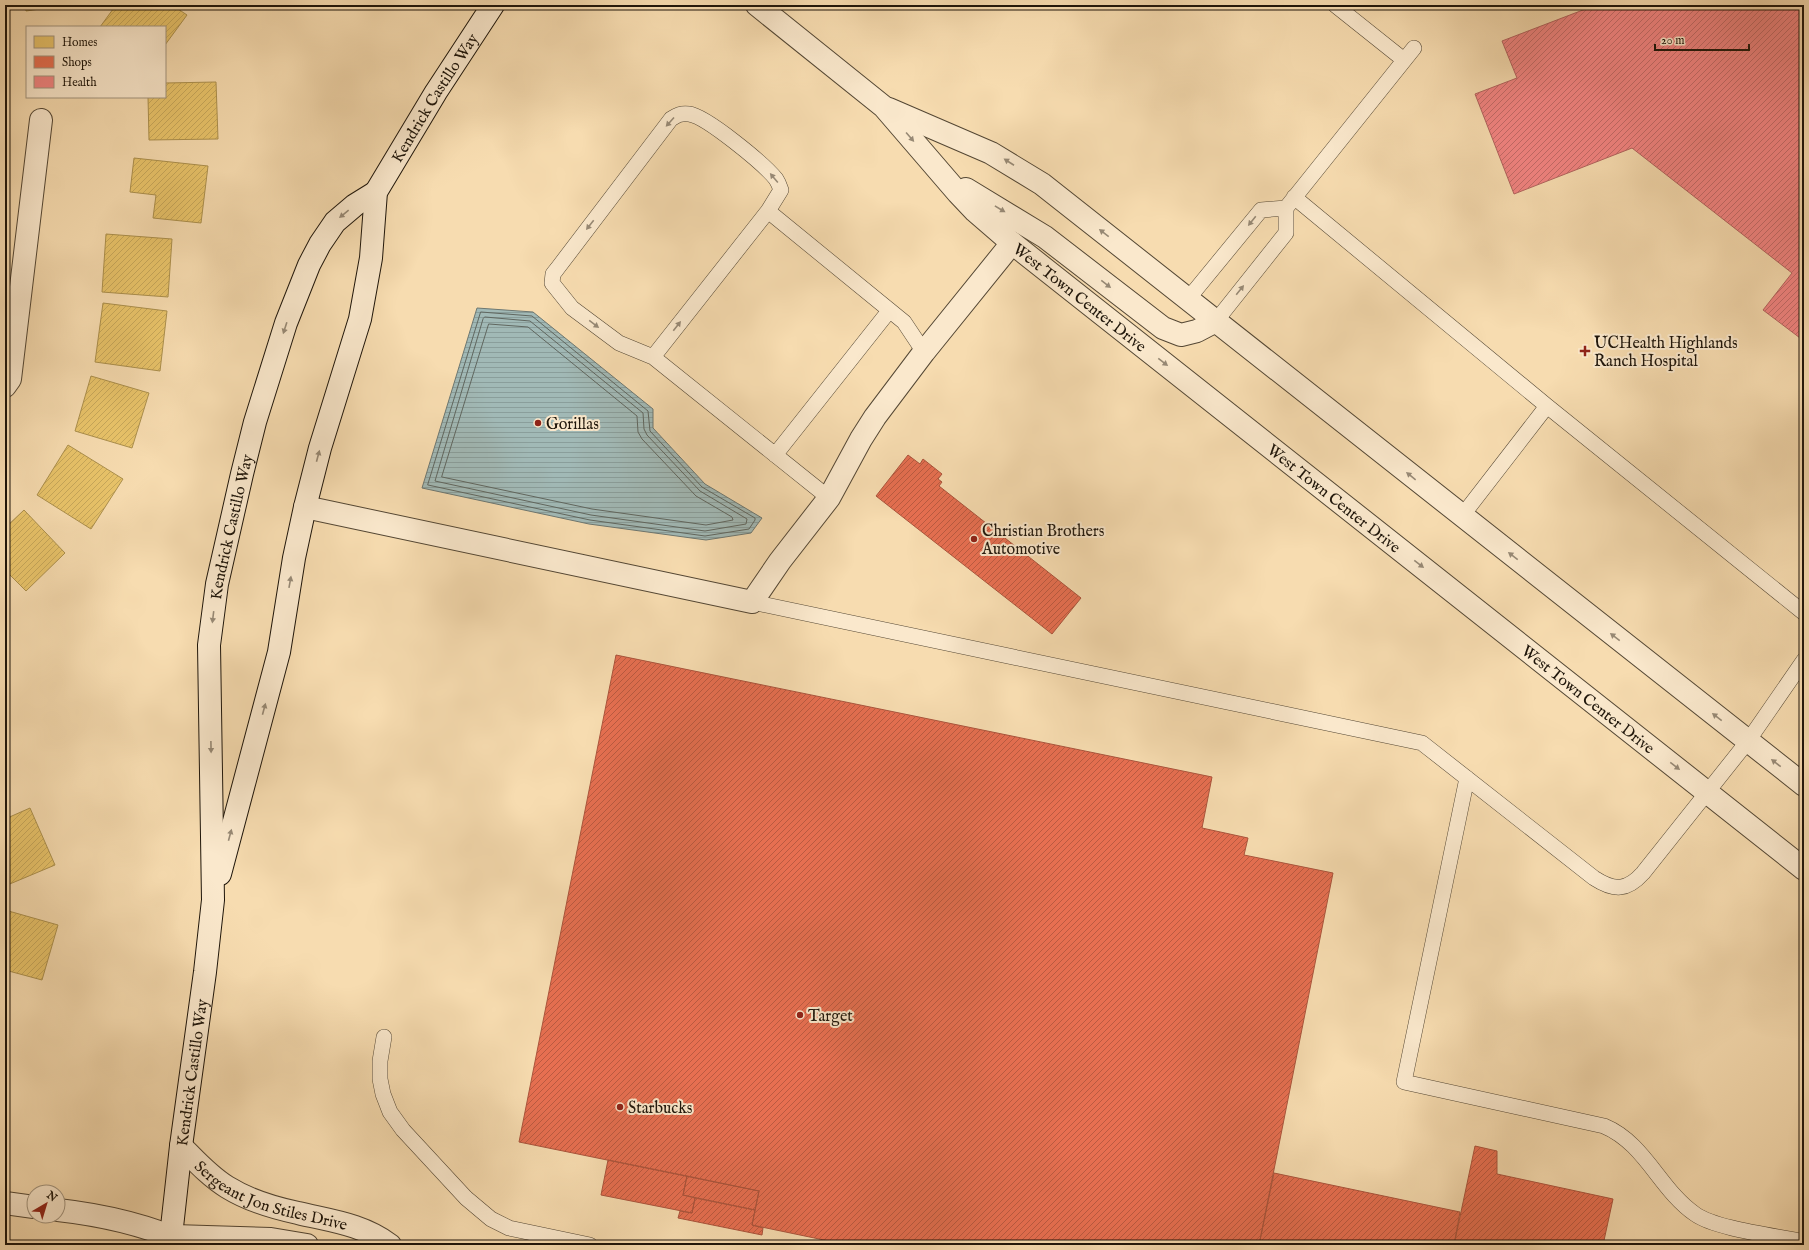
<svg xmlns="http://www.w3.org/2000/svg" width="1809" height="1250" font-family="'IM FELL English',serif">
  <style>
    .water { fill: url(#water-rules); stroke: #6d7771 }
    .homes { fill: url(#homes-hatch); stroke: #ac904d }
    .shops { fill: url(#shops-hatch); stroke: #ab543c }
    .health { fill: url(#health-hatch); stroke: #b2635e }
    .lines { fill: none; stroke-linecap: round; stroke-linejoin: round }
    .shore { stroke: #606760; stroke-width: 1 }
    .service-casing { stroke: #544734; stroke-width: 16 }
    .minor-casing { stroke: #544734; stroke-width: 24 }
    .tertiary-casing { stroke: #544734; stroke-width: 24 }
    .secondary-casing { stroke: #1e150a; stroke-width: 24 }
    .service { stroke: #fae8cc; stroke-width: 15 }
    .minor { stroke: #fae8cc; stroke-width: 22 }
    .tertiary { stroke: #fae8cc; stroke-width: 22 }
    .secondary { stroke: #fae8cc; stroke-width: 22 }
    .oneway { fill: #978975 }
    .poi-dot { fill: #8f2418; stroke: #fae8cc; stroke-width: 1.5 }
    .labels { text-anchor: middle; stroke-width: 4; stroke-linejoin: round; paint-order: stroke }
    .street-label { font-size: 16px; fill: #1e150a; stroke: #fae8cc }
    .poi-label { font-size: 16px; fill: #1e150a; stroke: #fae8cc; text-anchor: start }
  </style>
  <defs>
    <pattern id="water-rules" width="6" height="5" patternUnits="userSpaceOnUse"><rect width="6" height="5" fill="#a1b9b6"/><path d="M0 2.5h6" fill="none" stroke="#8a9e9b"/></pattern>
    <pattern id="homes-hatch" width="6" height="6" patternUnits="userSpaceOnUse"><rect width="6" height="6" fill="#e9c46a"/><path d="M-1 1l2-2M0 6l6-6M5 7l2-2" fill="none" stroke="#c7a85b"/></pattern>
    <pattern id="shops-hatch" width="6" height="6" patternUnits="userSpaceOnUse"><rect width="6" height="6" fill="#e76f51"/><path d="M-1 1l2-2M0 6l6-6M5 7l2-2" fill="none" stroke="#bb5a41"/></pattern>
    <pattern id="health-hatch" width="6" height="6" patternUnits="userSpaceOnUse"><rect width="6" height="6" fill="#f28482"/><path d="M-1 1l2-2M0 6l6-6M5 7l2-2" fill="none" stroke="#c36b69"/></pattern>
  </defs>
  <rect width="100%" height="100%" fill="#f7dcb0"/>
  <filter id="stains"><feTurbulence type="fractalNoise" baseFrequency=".005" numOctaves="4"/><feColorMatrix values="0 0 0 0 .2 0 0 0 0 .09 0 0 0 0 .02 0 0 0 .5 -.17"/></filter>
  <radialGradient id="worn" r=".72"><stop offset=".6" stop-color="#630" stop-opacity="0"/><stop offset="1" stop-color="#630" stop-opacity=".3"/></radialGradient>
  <path class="water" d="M477,308l56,4 120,97v19l52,56 57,34 -11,15 -45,7 -117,-16 -167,-36z"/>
  <path class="homes" d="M25,5h44l-43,6z
    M116,5h56l15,10 -22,30v-18h-65z
    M216,82l2,57 -69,1 -1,-43h17v-14z
    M134,158l74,8 -7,57 -48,-5 3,-23 -26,-3z
    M106,234l66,5 -4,58 -66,-5z
    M103,303l64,8 -7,60 -65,-9z
    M91,376l58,17 -17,55 -57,-17z
    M68,445l55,34 -32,50 -54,-34z
    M24,510l41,43 -39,38 -21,-21v-42z
    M30,808l25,57 -50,21v-67z
    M5,910l53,15 -16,55 -37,-10z"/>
  <path class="shops" d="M908,455l12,9 3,-5 19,15 -4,5 4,3 -3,4 142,112 -29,36 -176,-138z
    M616,655l596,122 -10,51 46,10 -4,17 89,18 -74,372h-411l-96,-20 7,-34 -240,-49z
    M1475,1146l22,5v23l116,25 -10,46h-149z
    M608,1160l79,16 -4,19 12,3 -3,15 -91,-18z
    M1274,1173l186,39 -6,33h-195z
    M687,1176l72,15 -4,19 -72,-15z
    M695,1198l60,12 -3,15 11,3 -1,7 -84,-17 2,-7 12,2z"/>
  <path class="health" d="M1596,5h208v336l-41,-31 29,-37 -160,-125 -118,46 -39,-100 42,-16 -15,-37z"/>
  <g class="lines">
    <path class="shore" d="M481,312l51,4 116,95 2,20 52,56 53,31v2l-6,9 -44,7 -115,-16 -162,-35z
      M485,317l45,4 113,92 1,16 3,6 53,56 47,28 -1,5 -41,7 -114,-16 -156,-34 48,-162z
      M489,324l39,3 109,89 1,16 4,7 54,57 36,21 1,3 -27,5 -114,-16 -150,-32z"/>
    <g class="service-casing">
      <path id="service" d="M1335,5l69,55
        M1294,197l253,209 257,207
        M768,211l136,111 20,30
        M1188,299l73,-89 25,-2
        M1216,321l70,-88v-25l128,-160
        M653,357l115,-146 13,-21c-1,-3 -3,-8 -5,-11 -12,-15 -70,-63 -87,-65 -8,-1 -12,1 -18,5l-114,150 -4,5 -1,9 20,25 47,35 34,14 176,141
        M775,455l114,-144
        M1462,516l85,-110
        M752,602l670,141 172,135c20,13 33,13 49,-5l105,-132 56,-81
        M1467,778l-63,304 200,44c41,17 56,64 91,88 21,15 82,22 109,28
        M384,1037l-4,24v18l3,15 7,18 13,18 63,68 25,21 18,9 81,17"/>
    </g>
    <g class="minor-casing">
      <g id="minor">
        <path d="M5,386l5,-7 31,-259"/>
        <path d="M305,507l447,95 28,-41 49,-63 32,-59 14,-22 49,-65 88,-109"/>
        <path id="s1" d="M181,1146c14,14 28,30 46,41 21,13 47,21 71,26 33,8 64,11 92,32"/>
        <path d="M5,1203l29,4"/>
        <path d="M58,1210c45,5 92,16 133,35"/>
        <path d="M174,1236l97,3 36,6"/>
      </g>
    </g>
    <g class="tertiary-casing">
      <g id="tertiary">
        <path id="s2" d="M757,5l127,102 74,86 17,18 37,32 792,626"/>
        <path d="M889,109l102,44 51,31 762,601"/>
        <path d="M966,189l79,48 118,91 18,7 16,-4 19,-10"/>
      </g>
    </g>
    <g class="secondary-casing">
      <g id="secondary">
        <path id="s3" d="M220,874l59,-222 15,-94 11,-51 15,-59 40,-129 11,-61 5,-66 60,-100 57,-87"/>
        <path id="s4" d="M170,1245l11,-99 24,-174 8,-72 -4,-255 8,-61 25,-110 13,-52 31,-99 23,-58 11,-21 15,-22 20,-17 21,-13"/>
      </g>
    </g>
    <use href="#service" class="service"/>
    <use href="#minor" class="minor"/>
    <use href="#tertiary" class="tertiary"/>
    <use href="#secondary" class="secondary"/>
  </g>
  <defs><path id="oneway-solid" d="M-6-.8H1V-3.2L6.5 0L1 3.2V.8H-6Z"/></defs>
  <g class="oneway">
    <use href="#oneway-solid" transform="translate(670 122) rotate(132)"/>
    <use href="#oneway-solid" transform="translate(910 137) rotate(49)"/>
    <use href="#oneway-solid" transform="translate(1009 162) rotate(-147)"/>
    <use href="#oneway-solid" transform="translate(774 178) rotate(-130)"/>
    <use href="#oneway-solid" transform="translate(1000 209) rotate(31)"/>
    <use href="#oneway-solid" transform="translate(344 214) rotate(141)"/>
    <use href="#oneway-solid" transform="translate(1252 221) rotate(129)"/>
    <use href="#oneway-solid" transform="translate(590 225) rotate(128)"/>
    <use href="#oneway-solid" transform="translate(1104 233) rotate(-142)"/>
    <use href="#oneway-solid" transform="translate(1106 284) rotate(38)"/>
    <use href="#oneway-solid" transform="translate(1240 290) rotate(-51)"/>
    <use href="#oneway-solid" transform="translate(594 324) rotate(37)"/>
    <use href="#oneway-solid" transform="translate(677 326) rotate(-52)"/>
    <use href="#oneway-solid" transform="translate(285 328) rotate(108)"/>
    <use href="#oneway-solid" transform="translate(1163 362) rotate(38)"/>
    <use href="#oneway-solid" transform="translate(318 456) rotate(-75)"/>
    <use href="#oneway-solid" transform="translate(1411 476) rotate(-141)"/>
    <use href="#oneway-solid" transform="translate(1513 556) rotate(-142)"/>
    <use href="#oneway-solid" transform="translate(1419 564) rotate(38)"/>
    <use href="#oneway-solid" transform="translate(290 582) rotate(-80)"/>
    <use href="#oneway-solid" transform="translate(213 617) rotate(97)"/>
    <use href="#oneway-solid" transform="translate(1615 637) rotate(-142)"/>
    <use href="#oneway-solid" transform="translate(264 709) rotate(-75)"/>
    <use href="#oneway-solid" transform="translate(1717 717) rotate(-142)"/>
    <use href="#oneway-solid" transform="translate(211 747) rotate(89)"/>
    <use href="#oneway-solid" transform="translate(1776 763) rotate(-142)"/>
    <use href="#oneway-solid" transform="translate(1675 766) rotate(38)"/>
    <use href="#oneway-solid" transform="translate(230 835) rotate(-75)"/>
  </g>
  <g class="poi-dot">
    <path d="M1583 345h4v4h4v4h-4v4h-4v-4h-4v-4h4z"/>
    <circle cx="538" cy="423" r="4"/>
    <circle cx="974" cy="539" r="4"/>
    <circle cx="800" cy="1015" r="4"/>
    <circle cx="620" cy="1107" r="4"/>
  </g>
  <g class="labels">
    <g class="street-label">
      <text dy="6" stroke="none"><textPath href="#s3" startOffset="812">Kendrick Castillo Way</textPath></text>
      <text dy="6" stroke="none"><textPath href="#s2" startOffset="437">West Town Center Drive</textPath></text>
      <text dy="6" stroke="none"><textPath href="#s2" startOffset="761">West Town Center Drive</textPath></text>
      <text dy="6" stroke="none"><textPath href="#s4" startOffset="723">Kendrick Castillo Way</textPath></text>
      <text dy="6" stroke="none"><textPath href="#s2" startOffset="1085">West Town Center Drive</textPath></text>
      <text dy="6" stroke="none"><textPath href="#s4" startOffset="174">Kendrick Castillo Way</textPath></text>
      <text dy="6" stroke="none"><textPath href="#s1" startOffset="106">Sergeant Jon Stiles Drive</textPath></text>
    </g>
    <g class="poi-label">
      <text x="1594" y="348">UCHealth Highlands<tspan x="1594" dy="18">Ranch Hospital</tspan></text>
      <text x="546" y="429">Gorillas</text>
      <text x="982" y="536">Christian Brothers<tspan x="982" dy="18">Automotive</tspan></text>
      <text x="808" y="1021">Target</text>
      <text x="628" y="1113">Starbucks</text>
    </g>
  </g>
  <rect width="1809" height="1250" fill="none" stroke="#f7dcb0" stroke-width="20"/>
  <rect x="6" y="6" width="1797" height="1238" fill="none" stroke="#1e150a" stroke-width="2"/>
  <rect x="10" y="10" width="1789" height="1230" fill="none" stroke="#1e150a"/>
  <rect x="26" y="26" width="140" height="72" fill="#fae8cc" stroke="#a2947e"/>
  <rect x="34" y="36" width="20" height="12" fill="#e9c46a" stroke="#a2947e"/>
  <text x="62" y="46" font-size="12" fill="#1e150a">Homes</text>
  <rect x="34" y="56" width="20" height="12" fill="#e76f51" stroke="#a2947e"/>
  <text x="62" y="66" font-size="12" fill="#1e150a">Shops</text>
  <rect x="34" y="76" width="20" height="12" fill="#f28482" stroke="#a2947e"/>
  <text x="62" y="86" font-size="12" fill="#1e150a">Health</text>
  <g transform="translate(46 1204) rotate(38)"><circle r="19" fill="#fae8cc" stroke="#a2947e"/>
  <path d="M0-3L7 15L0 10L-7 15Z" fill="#8f2418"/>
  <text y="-6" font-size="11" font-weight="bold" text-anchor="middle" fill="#1e150a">N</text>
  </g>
  <path d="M1655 44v6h94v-6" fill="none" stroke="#1e150a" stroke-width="2"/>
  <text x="1661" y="44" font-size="12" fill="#1e150a" stroke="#fae8cc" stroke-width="3" paint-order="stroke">20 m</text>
  <rect width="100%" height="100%" filter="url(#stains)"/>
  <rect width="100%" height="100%" fill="url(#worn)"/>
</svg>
